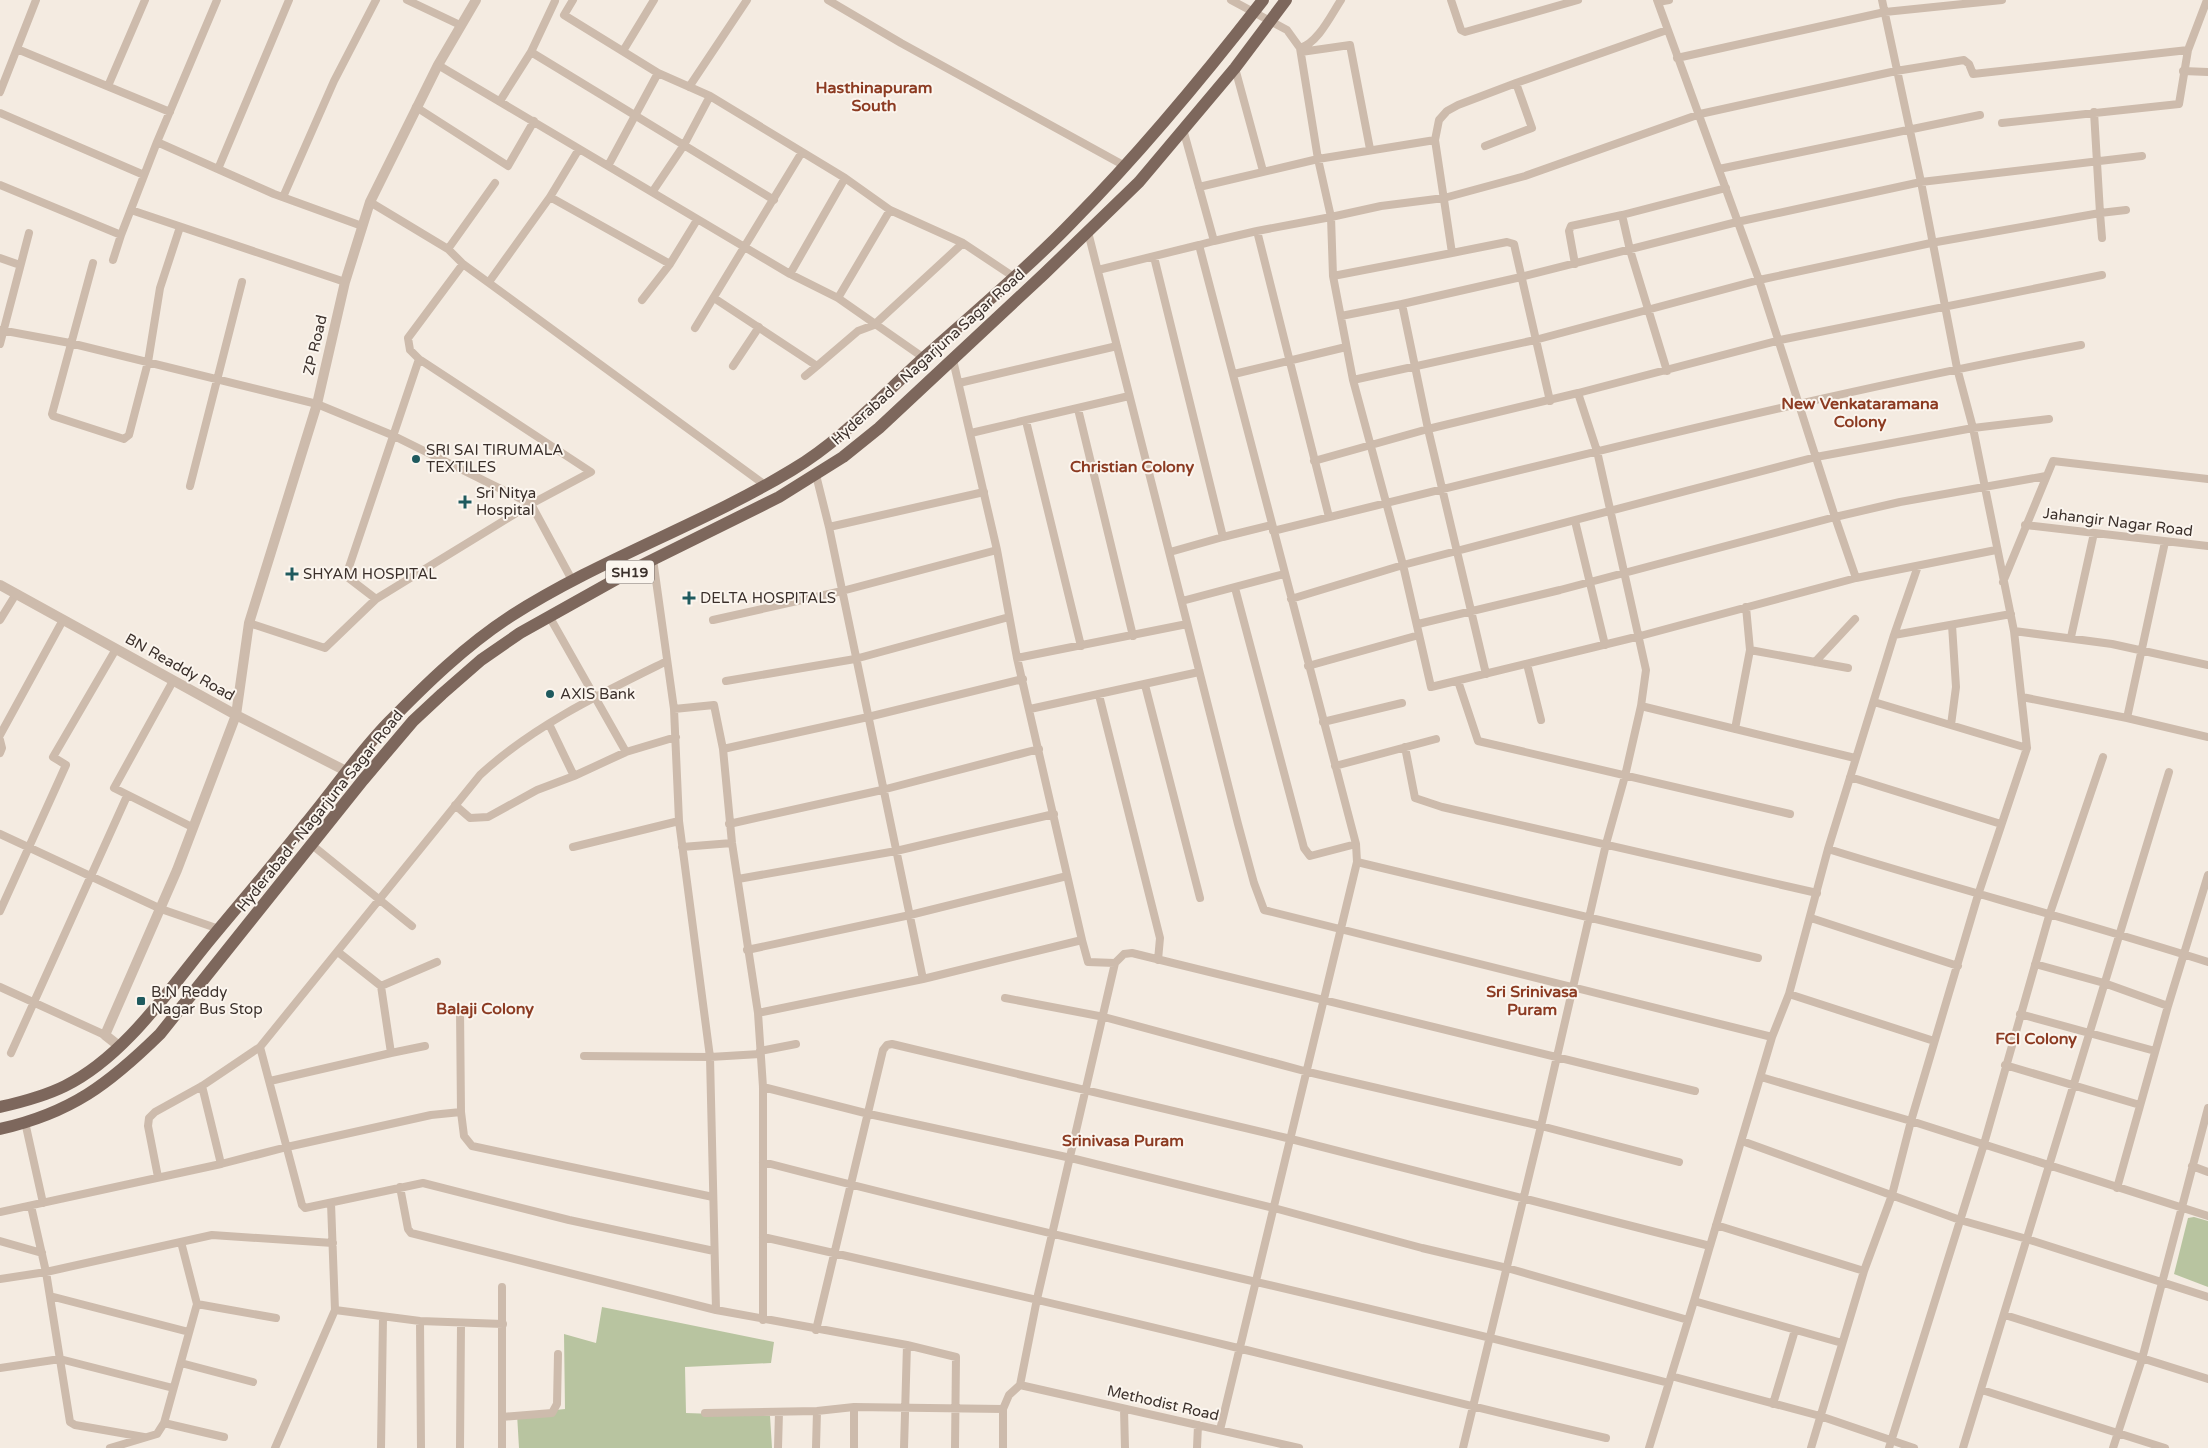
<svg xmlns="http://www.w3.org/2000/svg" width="2208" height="1448" font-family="'Varela Round',sans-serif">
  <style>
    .green { fill: #b8c4a0 }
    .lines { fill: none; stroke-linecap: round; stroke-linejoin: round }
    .minor { stroke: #cdbbac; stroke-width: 8 }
    .tertiary { stroke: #cdbbac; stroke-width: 10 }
    .primary { stroke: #7d675c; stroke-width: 12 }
    .poi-dot { fill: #1f5a5e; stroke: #fbf5ee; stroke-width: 2 }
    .labels { text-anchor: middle; stroke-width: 4; stroke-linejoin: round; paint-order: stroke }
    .shield { fill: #fbf5ee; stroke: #756b66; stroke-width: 1 }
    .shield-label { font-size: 14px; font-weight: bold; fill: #3b302b }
    .street-label { font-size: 15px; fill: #3b302b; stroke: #fbf5ee }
    .poi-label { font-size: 15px; fill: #3b302b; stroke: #fbf5ee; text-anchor: start }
    .neighbourhood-label { font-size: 16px; font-weight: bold; fill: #8c3b22; stroke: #fbf5ee }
  </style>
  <rect width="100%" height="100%" fill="#f4ebe1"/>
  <path class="green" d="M2194,1217l14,4v66l-34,-13 14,-56z
    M602,1307l172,35 -3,21 -86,4 1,46 84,3 2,32h-253l-2,-34 48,-5 -1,-75 32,9z"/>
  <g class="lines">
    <path class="minor" d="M407,0l53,25
      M573,0l-9,15 94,58 52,23 135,82 45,32 73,33 51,34
      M828,0l73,43 224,123
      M1231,0l56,30 13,18 18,111 13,58 50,-11 63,-8 81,-22 175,-62 196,-43 68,-11 5,4 4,10 215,-24
      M1451,0l10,30 4,2 113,-32
      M1657,0l102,280 76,237 21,61
      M1658,2l11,-2
      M1300,48c18,-5 31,-33 41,-48
      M17,49l153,63
      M623,51l31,-51
      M531,52l243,148
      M1301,52l49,-7 20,104
      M1677,58l208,-46 117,-12
      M438,65l352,209 48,24 86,60
      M1235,68l28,103
      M2183,71l25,1
      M108,86l37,-86
      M689,87l58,-87
      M0,92l36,-92
      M500,101l31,-49 24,-51
      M416,107l92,59 26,-45
      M2094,112l6,101 26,-3
      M0,113l144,62
      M2002,123l177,-19 9,-54 19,-50
      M1183,129l31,112 -15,4 157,599 1,18 -137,568
      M157,142l117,52 88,32
      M1485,146l47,-18 -16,-45
      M609,164l49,-91
      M218,169l71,-169
      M1719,169l261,-54
      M0,185l121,50 36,-93 60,-142
      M1199,187l119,-28 117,-19
      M653,191l31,-46 26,-49
      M283,197l51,-116 42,-81
      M550,197l120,67
      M370,202l78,47 15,15 302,221
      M131,210l214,72
      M1622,215l8,35 37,121
      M1257,231l72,286
      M1088,232l150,592 16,59 10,27 508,127
      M1214,241l43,-10 74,-14 2,59 20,104 50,185 28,122 209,-51 216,-58 140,-28
      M448,249l47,-66
      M1452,253l55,-11 7,2 36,157
      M1154,257l69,280 49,-12
      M0,258l20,7
      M113,260l8,-25
      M93,263l-41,151 1,2 71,23 5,-4 19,-73 12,-74 20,-61
      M1575,264l-6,-33 2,-5 51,-11 104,-27
      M1098,270l101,-25
      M790,274l55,-96
      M1333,276l119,-23 -17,-113 4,-20 8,-9 11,-6 58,-22 151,-53
      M489,282l61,-85 29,-48
      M714,298l103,68 -12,10
      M838,298l52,-88
      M642,300l28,-36 27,-44
      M1341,316l61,-12
      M695,328l107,-176
      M0,330l70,13 247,61 75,31 139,69 41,76
      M0,344l29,-111
      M733,366l26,-39
      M817,366l41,-35 16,-6 89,-82
      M1234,374l112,-27
      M1353,380l182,-40 224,-60 172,-37 169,-30 2,25
      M959,383l158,-37
      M1578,393l-150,36 -26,-125 119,-27 216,-55 184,-40 221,-26
      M1078,409l55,227
      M1026,421l55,225
      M971,433l158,-37
      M1314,461l114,-32 58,245
      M816,475l13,52 155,-35
      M190,486l52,-204
      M1575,521l30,124
      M2025,525l183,21
      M829,527l94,452
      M1273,531c269,-66 536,-135 808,-186
      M2165,542l-38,176 81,19
      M1170,552l53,-15
      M653,559l21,150 5,112 31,236 6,253
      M2003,582l50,-121 155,18
      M1235,588l69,260 6,8 46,-12
      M376,599l-30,-23 73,-217
      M1291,599l112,-34 413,-108 157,-29 76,-9
      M1182,601l102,-27
      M549,616l77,136
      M0,620l16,-26
      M713,620l129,-29 155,-41
      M249,623l76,25 51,-49 155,-95 60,-32 -172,-113 -9,-9 -2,-12 55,-74
      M1418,624l142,-34 275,-73 65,-15 146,-26
      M2014,631l98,13 96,21
      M1894,635l24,-69
      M2071,637l23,-104
      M1750,650l98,18
      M1017,658l170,-34
      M1815,662l40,-43
      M1527,664l14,56
      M1308,666l111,-31
      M173,681l-59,107 78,39
      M726,681l129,-22 154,-42
      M1458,681l20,60 312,73
      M1145,685l55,213
      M1099,695l61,243 -2,22
      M2022,697l105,21
      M1874,702l153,46
      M1641,706l214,52
      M674,709l40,-4 9,44 9,94 26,170 5,74v233
      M1030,709l169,-37
      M1323,722l79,-19
      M549,724l25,52
      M1951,725l5,-38 -4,-62
      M1735,729l15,-79 -4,-43
      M0,735l63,-115
      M0,740l2,8 -2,5
      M1405,747l10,51 27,9 375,86
      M723,749l145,-32 155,-38
      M1335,766l101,-27
      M1850,777l151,47
      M455,805l15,13 18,-1 49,-27 37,-14 52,-24 50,-15
      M729,824l153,-34 157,-41
      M0,834l161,75 58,20
      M312,845l100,81
      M573,847l106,-26
      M682,847l50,-4
      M1828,849c126,39 254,73 380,113
      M1357,862l401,96
      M738,879l158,-28 158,-37
      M0,911l66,-146 -13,-8 63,-108
      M1811,918l147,48
      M1082,940l6,22 27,1
      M747,950l163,-35 157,-39
      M2035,964l69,19 64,23
      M381,986l56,-24
      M0,987l105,48
      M1789,994l145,47
      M1005,998l99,19 204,55 233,54 138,36
      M460,1009l1,103
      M758,1013l165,-34 159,-39 -65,-282 -20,-108 -44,-190
      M2020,1014l135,37
      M260,1047l42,158 3,3 118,-25 146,37 145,31
      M760,1051l36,-7
      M11,1053l116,-257
      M391,1053l34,-7
      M584,1056l126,1 50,-3
      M2005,1065l135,40
      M1761,1077l150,44 297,95
      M270,1081l121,-28 -10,-67 -43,-34
      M202,1086l19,78
      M763,1087l106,27 202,44 203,50 148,40 85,20 181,52
      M25,1122l18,81
      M1742,1141l218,79 67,19 181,58
      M763,1162c301,79 605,142 906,221
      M2192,1166l16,6
      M158,1177l-10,-51 1,-8 6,-6 47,-26 58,-39 220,-272c54,-50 122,-82 187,-114
      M400,1187l8,42 3,4 305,77 191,35 49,12 -1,91
      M2117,1188l51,-182 40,-131
      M31,1206l15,66 24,150 5,3 69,12
      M0,1212l221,-48 66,-17 144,-32 30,-3 3,24 8,10 241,51
      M1716,1225l148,46
      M763,1237c159,36 317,72 475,111 123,30 245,62 368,90
      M0,1241l42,12
      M1710,1246l62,-209 17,-43 39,-145 66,-214 117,-21
      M0,1279l46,-7 166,-37 121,8
      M50,1296l139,36
      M197,1304l79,14
      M335,1310l85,11 83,3
      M2005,1315l203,64
      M420,1321l1,127
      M816,1330l67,-280 4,-5 5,-1 399,95 419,107 -16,55 148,42
      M181,1363l72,19
      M0,1368l60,-9 113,29
      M1671,1376l149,40 94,32
      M1020,1385l279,63
      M1982,1390l183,58
      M1773,1404l22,-74
      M1124,1409l1,39
      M705,1413l112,-2 37,-4 149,2
      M502,1417l50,-4 5,-9 1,-50
      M164,1423l60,14
      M110,1448l47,-14 7,-11 33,-119 -16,-62
      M275,1448l60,-138 -4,-107
      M381,1448l2,-130
      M460,1448l1,-124
      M502,1448v-161
      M778,1448l1,-36
      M816,1448l1,-37
      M854,1448v-41
      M904,1448l3,-103
      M1003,1448v-39l6,-14 11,-10 17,-86 78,-336 9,-9 8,-1 563,138
      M1197,1448l1,-23
      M1463,1448l78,-322 65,-282 19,-68 16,-70 5,-36 -49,-219 -19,-58 202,-53 322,-65
      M1649,1448l45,-147
      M1811,1448l53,-177 28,-76 19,-74 67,-226 49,-147 -13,-117 -41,-203 -16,-60 -36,-186 -39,-182
      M1889,1448l95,-304 65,-228 54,-159
      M1963,1448l206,-676
      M2113,1448l29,-89 66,-251"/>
    <path class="tertiary" d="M0,585l236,130 112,57
      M119,1046l-14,-11 72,-165 59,-155 13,-92 68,-219 28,-122 25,-80 68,-137 38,-65"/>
    <path class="primary" d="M0,1107c22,-5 45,-11 65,-21 59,-29 103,-95 144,-145 33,-40 66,-78 98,-119 27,-33 52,-69 81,-99 38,-39 77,-77 123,-107 89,-57 190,-91 281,-146 52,-31 91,-76 136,-116 49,-44 100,-86 145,-133 68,-69 131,-145 190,-221
      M0,1129c71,-16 109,-45 160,-95l203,-254 50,-59 29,-27 39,-34 39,-27 118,-66 141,-70 64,-40 36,-29 165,-154 95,-92 96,-114 51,-68"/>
  </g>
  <g class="poi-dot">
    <circle cx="416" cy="459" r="5"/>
    <path d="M462.5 494.5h5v5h5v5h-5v5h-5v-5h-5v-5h5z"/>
    <path d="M289.5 566.5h5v5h5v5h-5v5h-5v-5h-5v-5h5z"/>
    <path d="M686.5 590.5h5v5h5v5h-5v5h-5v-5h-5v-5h5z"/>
    <circle cx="550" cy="694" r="5"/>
    <rect x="136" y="996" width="10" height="10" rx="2.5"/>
  </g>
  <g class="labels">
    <rect class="shield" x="606" y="560.5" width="48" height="23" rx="4"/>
    <g class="shield-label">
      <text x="630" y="577">SH19</text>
    </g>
    <g class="street-label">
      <text transform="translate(315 345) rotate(-77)" y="5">ZP Road</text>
      <text transform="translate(928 357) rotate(-42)" y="5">Hyderabad - Nagarjuna Sagar Road</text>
      <text transform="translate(2118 522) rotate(7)" y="5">Jahangir Nagar Road</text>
      <text transform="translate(180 667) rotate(29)" y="5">BN Readdy Road</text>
      <text transform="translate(320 811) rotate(-51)" y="5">Hyderabad - Nagarjuna Sagar Road</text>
      <text transform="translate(1163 1403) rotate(13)" y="5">Methodist Road</text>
    </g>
    <g class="poi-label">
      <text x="426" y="455">SRI SAI TIRUMALA<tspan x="426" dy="17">TEXTILES</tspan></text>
      <text x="476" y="498">Sri Nitya<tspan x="476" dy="17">Hospital</tspan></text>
      <text x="303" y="579">SHYAM HOSPITAL</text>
      <text x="700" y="603">DELTA HOSPITALS</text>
      <text x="560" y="699">AXIS Bank</text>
      <text x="151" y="997">B.N Reddy<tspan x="151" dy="17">Nagar Bus Stop</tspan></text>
    </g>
    <g class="neighbourhood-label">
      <text x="874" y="93">Hasthinapuram<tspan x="874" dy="18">South</tspan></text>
      <text x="1860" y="409">New Venkataramana<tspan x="1860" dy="18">Colony</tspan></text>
      <text x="1132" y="472">Christian Colony</text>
      <text x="1532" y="997">Sri Srinivasa<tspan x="1532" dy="18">Puram</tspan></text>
      <text x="485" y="1014">Balaji Colony</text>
      <text x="2036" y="1044">FCI Colony</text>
      <text x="1123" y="1146">Srinivasa Puram</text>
    </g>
  </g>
</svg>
